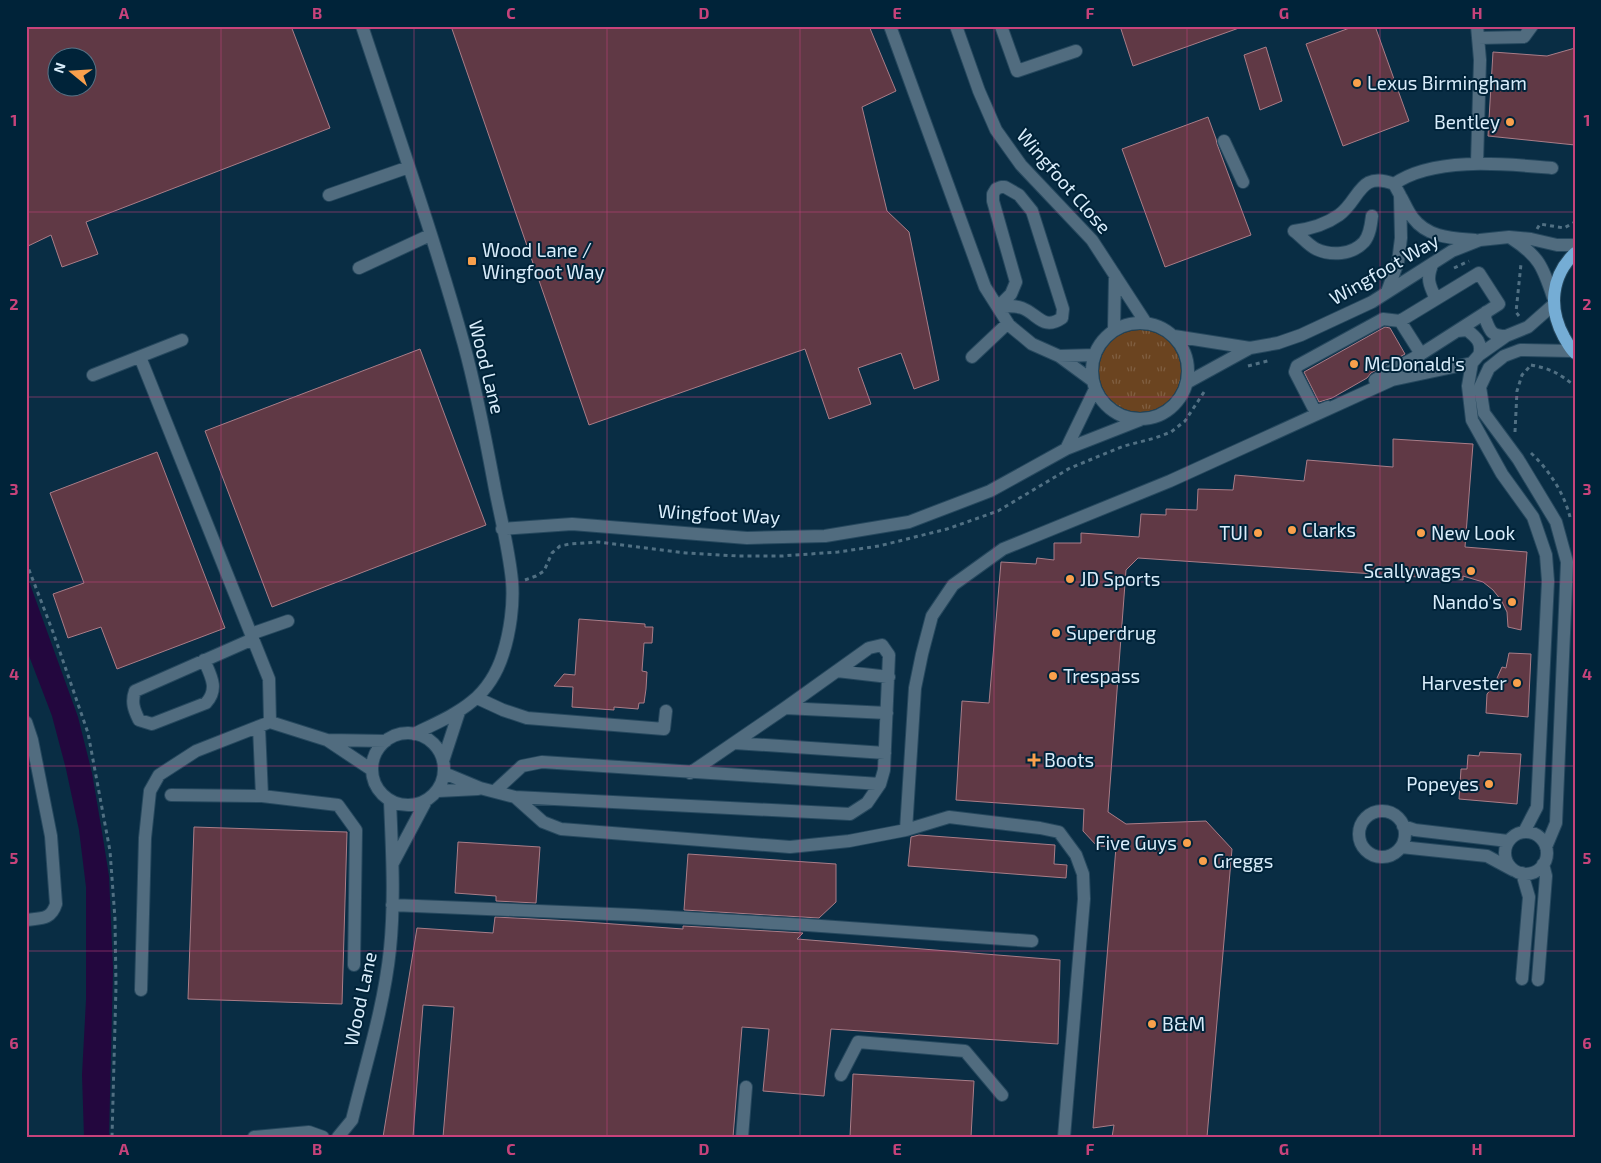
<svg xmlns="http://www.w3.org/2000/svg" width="1601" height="1163" font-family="'Exo 2',sans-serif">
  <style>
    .grass { fill: url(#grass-tufts) }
    .water { fill: #23073e }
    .building { fill: #603945; stroke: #a97d88; fill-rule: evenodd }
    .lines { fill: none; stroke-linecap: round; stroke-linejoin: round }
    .minor-casing { stroke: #26485e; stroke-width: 14 }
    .major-casing { stroke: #26485e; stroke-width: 14 }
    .path { stroke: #517083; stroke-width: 3; stroke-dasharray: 4 4; stroke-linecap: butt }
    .minor { stroke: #516c7f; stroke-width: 12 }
    .major { stroke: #75add5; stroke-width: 12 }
    .grid { fill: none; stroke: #c7437b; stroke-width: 1; stroke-opacity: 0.55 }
    .poi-dot { fill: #f9a04c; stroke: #002339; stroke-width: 2 }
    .labels { text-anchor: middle; stroke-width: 4; stroke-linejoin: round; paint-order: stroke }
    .poi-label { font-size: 19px; fill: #d9edfb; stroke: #002339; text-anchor: start }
    .street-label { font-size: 19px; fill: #d9edfb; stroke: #002339 }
    .neatline { fill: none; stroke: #c7437b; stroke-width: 2 }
    .grid-label { font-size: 16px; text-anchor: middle; font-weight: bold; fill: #c7437b }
  </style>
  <defs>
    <pattern id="grass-tufts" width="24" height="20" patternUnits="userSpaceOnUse" patternTransform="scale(1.25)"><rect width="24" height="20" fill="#6b4420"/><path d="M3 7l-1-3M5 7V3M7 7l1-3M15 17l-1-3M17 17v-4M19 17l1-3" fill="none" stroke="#805f41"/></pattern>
  </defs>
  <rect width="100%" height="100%" fill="#092d44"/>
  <path class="grass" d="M1099 371a41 41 0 1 1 82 0a41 41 0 1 1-82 0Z"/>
  <path class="water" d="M26,573l52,144 14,56 10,59 7,44 4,93 -4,168h-25l-2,-62 4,-75v-113l-7,-57 -13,-61 -14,-53 -26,-68z"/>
  <path class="building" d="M26,26h265l39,102 -244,94 12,32 -36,13 -11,-32 -25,12zM58,58h30v30h-30z
    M451,26h418l27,65 -34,16 25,104 22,21 30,148 -25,9 -13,-36 -43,15 13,36 -42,15 -24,-70 -216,76z
    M1120,26h118l1,2 -106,38z
    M1355,26h20l34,95 -66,25 -37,-102z
    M1266,47l16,54 -22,9 -16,-55z
    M1575,48v97l-87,-9 5,-84 54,4z
    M1208,117l8,22 1,5 34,91 -86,32 -43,-118z
    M1385,327l5,1 15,26 -34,19 -4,5 -35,20 -13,4 -15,-30z
    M420,349l66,176 -214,82 -67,-176z
    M1393,439l80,5 -8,103 62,5 -6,78 -13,-3 -1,-15 -6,-12 -8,-10 -10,-8 -20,-6v4l-325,-22 -12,12 -18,242 18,12 80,-3 26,28 -25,288h-95l2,-12 -21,3 23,-281 -19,-1 -14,-15 1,-22 -128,-9 6,-99 27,2 12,-141 35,2 1,-6 17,2v-17h27v-10l58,4 2,-23 25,1v-6l31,1 1,-21 35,1 2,-15 69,6 3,-21 86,7z
    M157,452l68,176 -108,41 -16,-42 -33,11 -15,-44 31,-11 -34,-90z
    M579,619l66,5v3h8l-1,16h-8l-2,28 5,1 -1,17 -2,14h-5l-1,6 -24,-2v3l-42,-3 1,-20 -19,-1 10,-12 11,1z
    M1509,653l22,1 -3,63 -42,-4 1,-19 6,-7 9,-20 4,1z
    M1480,752l41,2 -4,50 -58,-5 2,-30h6l1,-14 11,1z
    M194,827l153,5 -5,172 -154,-5z
    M919,835l136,10 -1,19 13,1 -1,13 -158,-12 3,-29z
    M458,842l82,5 -4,56 -40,-2v-5l-41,-3z
    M688,854l148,10v38l-17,16 -135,-8z
    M495,917l77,4 111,8v-3l120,7 -6,6 263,21 -2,84 -227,-15 -7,67 -61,-5 6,-62 -27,-2 -9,110h-290l11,-130 -31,-2 -10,132h-30l34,-209 76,5z
    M853,1074l121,7 -3,56h-121z"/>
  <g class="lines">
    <g class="minor-casing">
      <path id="minor" d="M362,26c35,106 72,211 102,319 13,47 22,96 31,144 6,30 14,61 17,92 2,23 -2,51 -9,73 -15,48 -48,60 -89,80
        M890,26l95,261 24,38 23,19 27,12 34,25
        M956,26l23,65 17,39 25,35 71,75 54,83
        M1001,26l16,45 59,-20
        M1478,38l46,-1 8,-11
        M1224,141l19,41
        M1477,163l3,-103 -3,-34
        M1394,184c40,-28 112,-20 158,-16
        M1001,187h4l14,8 13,16 31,98 -1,9c-19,13 -24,-4 -40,-10 -8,-3 -16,-2 -24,-1l13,-13 5,-12 -23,-81v-7l3,-5z
        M329,195l80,-28
        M1401,197c4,7 7,15 12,21 15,20 40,20 62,22
        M1294,231c16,-2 31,-6 45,-16 21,-15 20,-45 55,-31l6,11 1,43 -3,24 -11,30
        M1294,231c7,5 14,14 22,18 15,7 36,6 48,-7 6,-7 7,-18 8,-26
        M1511,238c28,18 32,29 42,59
        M1433,263c-7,15 -4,22 3,36
        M359,268l71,-33
        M1486,312l-1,6c5,13 6,18 21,18
        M1092 371a48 48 0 1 1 96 0a48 48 0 1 1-96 0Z
        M1114,330l1,-55
        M1457,331l10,-1c9,7 16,13 12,25
        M1174,336l76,12 28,-5 23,-8 71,-33 80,-51 28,-11 29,-3 22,2 26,6h18
        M1059,356l36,-1
        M140,357l129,322 1,43 57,18 45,30
        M972,357l36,-34
        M93,375l89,-35
        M1375,380l46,-26 78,-50 -20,-31 -79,48 21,33
        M1188,382l62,-34
        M1328,407l-10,4 -5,-4 -18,-35 2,-6 86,-47 17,2
        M1066,449l29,-60
        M502,529l70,-5 175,14 78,-2 84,-14 81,-31 76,-42 74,-29
        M251,634l37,-13
        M204,660c7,16 15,29 2,43l-54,21 -13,-4c-5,-10 -8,-18 -4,-29l118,-52
        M837,671l52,6
        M477,698l26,12 24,8 137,11 2,-18
        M785,708l102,5
        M26,722l6,18 19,96 5,68c-5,16 -15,14 -30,16
        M372 769a36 36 0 1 1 72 0a36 36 0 1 1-72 0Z
        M327,740l59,1
        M734,743l151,10
        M443,761l16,-49
        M444,773l36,15 35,9 28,25 18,7 229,18 59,-6 57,-11 43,-13 91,11 19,4 17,23 7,19 1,25 -20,238
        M438,791l40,-2
        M495,791l27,-25 20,-4 338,22 4,-14 5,-115 -7,-10 -13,3 -84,60 -95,65
        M171,795l91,1 -3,-69
        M262,796l76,9 18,25 -2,135
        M515,797l335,17 17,-11 13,-19
        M1359 834a23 23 0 1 1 46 0a23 23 0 1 1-46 0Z
        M1403,826l12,4 93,11
        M906,830l9,-142 7,-34 10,-38 21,-31 50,-36 167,-68 222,-101 80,-17
        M1524,832l13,-25 11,-226 -2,-26 -13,-38 -31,-43 -30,-54 -4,-34 4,-23 7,-8 27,-19 22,-9 25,-22
        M1505 853a21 21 0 1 1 42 0a21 21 0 1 1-42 0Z
        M1401,847l86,9 26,14
        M1546,847l10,-24 11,-261 -11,-40 -38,-63 -34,-46 -4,-26 9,-19 15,-12 16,-6 52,1
        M393,863l33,-62
        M392,905l242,10 173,10 225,16
        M1522,979l7,-82 -7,-24
        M1538,980l8,-104 -3,-12
        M141,990l4,-152 5,-47 9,-16 37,-24 74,-29
        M841,1075l17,-33 107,9 37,44
        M254,1137l55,-5 14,5
        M338,1137l14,-17c14,-57 32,-113 38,-171 5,-49 2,-99 0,-148
        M742,1137l4,-50"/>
    </g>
    <g class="major-casing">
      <path id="major" d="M1575,253c-24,23 -27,55 -11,84 3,5 6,12 11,16"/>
    </g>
    <path class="path" d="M1537,229l3,-5 24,4 11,-6
      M1454,268l15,-7
      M1519,316l-3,-4 5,-48
      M1531,365c21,4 27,8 44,21
      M1248,366l23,-6
      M1515,432l2,-41 5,-16 9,-10
      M1531,453c18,17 33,40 39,64
      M26,562l27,70 35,101 22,118 5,68 1,67 -4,151
      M525,580l11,-4 8,-5 8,-18 8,-7 10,-2 28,-2 88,11 52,3h44l56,-4 41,-6 68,-17 51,-18 72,-43 54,-22 31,-8 16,-6 14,-11 21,-32"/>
    <use href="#minor" class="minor"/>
    <use href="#major" class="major"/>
  </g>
  <path class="grid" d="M221,26v1111M414,26v1111M607,26v1111M800,26v1111M994,26v1111M1187,26v1111M1380,26v1111M26,212h1549M26,397h1549M26,582h1549M26,766h1549M26,951h1549"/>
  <g class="poi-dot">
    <circle cx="1357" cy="83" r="5"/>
    <circle cx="1510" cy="122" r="5"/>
    <rect x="467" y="256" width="10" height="10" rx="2.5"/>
    <circle cx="1354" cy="364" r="5"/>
    <circle cx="1292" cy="530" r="5"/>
    <circle cx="1258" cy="533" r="5"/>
    <circle cx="1421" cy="533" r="5"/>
    <circle cx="1471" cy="571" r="5"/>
    <circle cx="1070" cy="579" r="5"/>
    <circle cx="1512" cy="602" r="5"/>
    <circle cx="1056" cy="633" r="5"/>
    <circle cx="1053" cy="676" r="5"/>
    <circle cx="1517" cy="683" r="5"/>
    <path d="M1031.5 752.5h5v5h5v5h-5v5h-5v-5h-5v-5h5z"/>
    <circle cx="1489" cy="784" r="5"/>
    <circle cx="1187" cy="843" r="5"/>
    <circle cx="1203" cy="861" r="5"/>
    <circle cx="1152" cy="1024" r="5"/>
  </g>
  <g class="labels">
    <g class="poi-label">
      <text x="1367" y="90">Lexus Birmingham</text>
      <text x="1500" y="129" text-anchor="end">Bentley</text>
      <text x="482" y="257">Wood Lane /<tspan x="482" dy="22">Wingfoot Way</tspan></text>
      <text x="1364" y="371">McDonald's</text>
      <text x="1302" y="537">Clarks</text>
      <text x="1248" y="540" text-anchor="end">TUI</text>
      <text x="1431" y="540">New Look</text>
      <text x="1461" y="578" text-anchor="end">Scallywags</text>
      <text x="1080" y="586">JD Sports</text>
      <text x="1502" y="609" text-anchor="end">Nando's</text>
      <text x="1066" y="640">Superdrug</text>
      <text x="1063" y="683">Trespass</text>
      <text x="1507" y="690" text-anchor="end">Harvester</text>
      <text x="1044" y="767">Boots</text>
      <text x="1479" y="791" text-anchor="end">Popeyes</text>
      <text x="1177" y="850" text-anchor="end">Five Guys</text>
      <text x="1213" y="868">Greggs</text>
      <text x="1162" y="1031">B&amp;M</text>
    </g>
    <g class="street-label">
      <text transform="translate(1064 181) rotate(49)" y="7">Wingfoot Close</text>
      <text transform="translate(1384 269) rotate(-30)" y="7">Wingfoot Way</text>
      <text transform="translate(487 367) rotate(76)" y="7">Wood Lane</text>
      <text transform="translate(719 514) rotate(3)" y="7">Wingfoot Way</text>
      <text transform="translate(360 999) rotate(-78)" y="7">Wood Lane</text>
    </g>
  </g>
  <rect width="1601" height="1163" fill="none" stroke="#002339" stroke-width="55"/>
  <g transform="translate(72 72) rotate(288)"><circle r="24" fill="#002339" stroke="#577487"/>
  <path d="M0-4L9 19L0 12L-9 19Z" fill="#f9a04c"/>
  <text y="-8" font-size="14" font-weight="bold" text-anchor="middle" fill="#d9edfb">N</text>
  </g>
  <rect x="28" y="28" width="1546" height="1108" class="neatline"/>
  <g class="grid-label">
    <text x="124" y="19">A</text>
    <text x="317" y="19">B</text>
    <text x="511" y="19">C</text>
    <text x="704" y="19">D</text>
    <text x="897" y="19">E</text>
    <text x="1090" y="19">F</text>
    <text x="1284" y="19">G</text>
    <text x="1477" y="19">H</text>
    <text x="14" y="126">1</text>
    <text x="1587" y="126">1</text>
    <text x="14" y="310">2</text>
    <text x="1587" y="310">2</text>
    <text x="14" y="495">3</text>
    <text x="1587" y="495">3</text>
    <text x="14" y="680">4</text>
    <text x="1587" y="680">4</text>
    <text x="14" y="864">5</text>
    <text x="1587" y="864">5</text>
    <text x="14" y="1049">6</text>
    <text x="1587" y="1049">6</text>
    <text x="124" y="1155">A</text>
    <text x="317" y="1155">B</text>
    <text x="511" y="1155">C</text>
    <text x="704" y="1155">D</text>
    <text x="897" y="1155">E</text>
    <text x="1090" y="1155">F</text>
    <text x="1284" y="1155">G</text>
    <text x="1477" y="1155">H</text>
  </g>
</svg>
